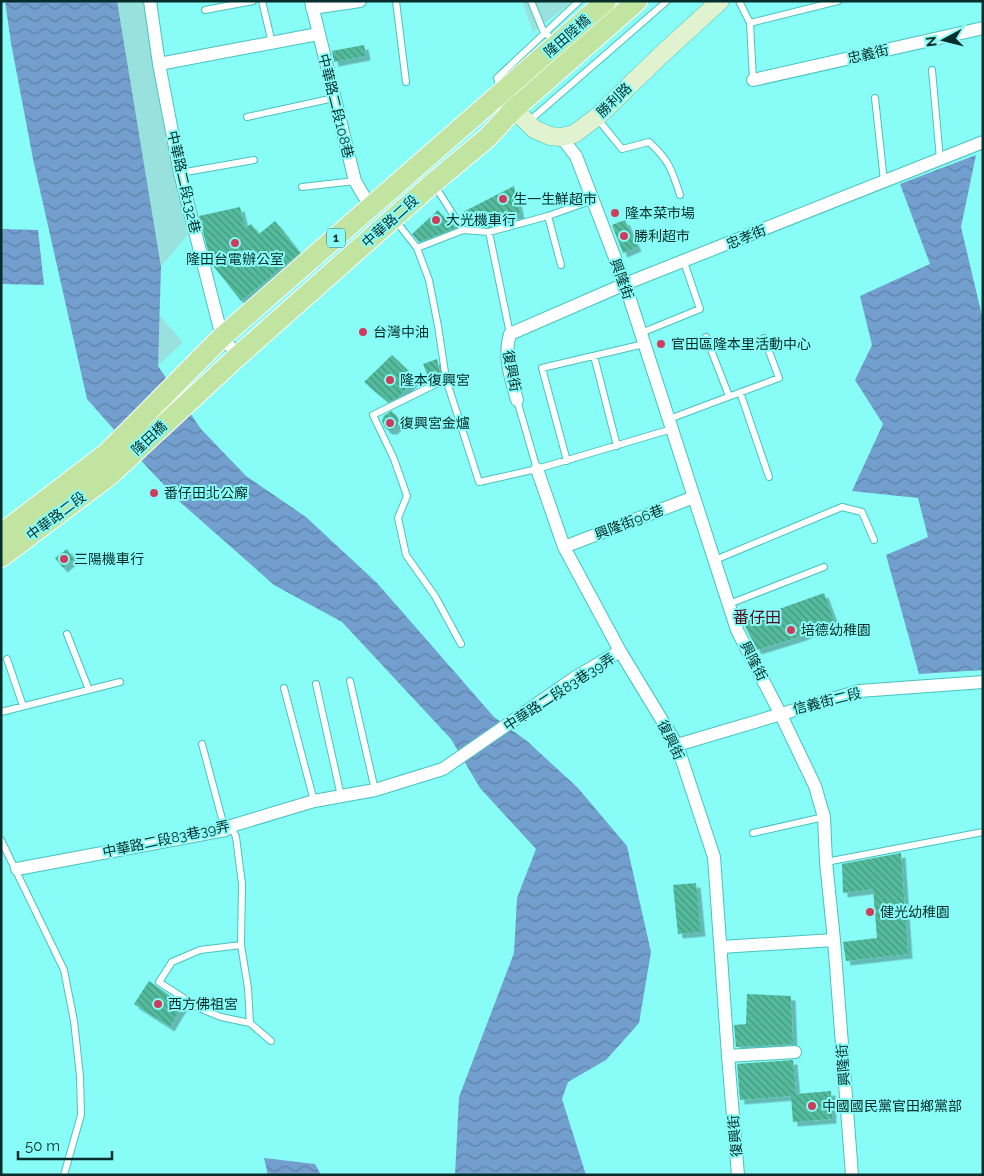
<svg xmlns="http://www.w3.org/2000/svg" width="984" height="1176" font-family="Raleway,'Noto Sans TC',sans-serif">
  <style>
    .green { fill: #98e1dd }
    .water { fill: url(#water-waves) }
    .building { fill: url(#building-back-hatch); filter: url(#shadow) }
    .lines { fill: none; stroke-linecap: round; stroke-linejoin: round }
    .service-casing { stroke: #4ac2be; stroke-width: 8 }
    .minor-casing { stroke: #4ac2be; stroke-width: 14 }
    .secondary-casing { stroke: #4ac2be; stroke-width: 19 }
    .primary-casing { stroke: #fff; stroke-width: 22 }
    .service { stroke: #fff; stroke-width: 6 }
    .minor { stroke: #fff; stroke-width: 12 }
    .secondary { stroke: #e0f2d0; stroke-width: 18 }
    .primary { stroke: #c2e4a1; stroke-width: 20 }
    .poi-dot { fill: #cd3d5e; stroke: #88fcf6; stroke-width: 2 }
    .labels { text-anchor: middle; stroke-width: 4; stroke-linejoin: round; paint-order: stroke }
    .shield { fill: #88fcf6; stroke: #2c6b69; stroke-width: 1 }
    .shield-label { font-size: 12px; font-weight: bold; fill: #052d2c }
    .street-label { font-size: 14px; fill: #052d2c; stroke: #88fcf6 }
    .poi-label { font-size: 14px; fill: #052d2c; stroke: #88fcf6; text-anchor: start }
    .quarter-label { font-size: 16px; fill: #500a1d; stroke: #88fcf6 }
  </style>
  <defs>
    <pattern id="water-waves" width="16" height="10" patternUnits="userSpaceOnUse" patternTransform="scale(1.25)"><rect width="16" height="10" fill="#739fcf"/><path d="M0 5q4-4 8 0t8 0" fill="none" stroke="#5c82a8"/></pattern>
    <pattern id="building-back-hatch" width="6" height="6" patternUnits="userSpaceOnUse" patternTransform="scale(1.25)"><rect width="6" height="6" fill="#54bb9d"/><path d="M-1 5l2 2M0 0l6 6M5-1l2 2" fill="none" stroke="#449880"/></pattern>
    <filter id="shadow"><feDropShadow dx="4.5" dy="4.5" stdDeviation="0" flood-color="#0004"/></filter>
  </defs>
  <rect width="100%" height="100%" fill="#88fcf6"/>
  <path class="green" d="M41,1h109l30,172 8,61 -27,33 -3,47 25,28 -61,58 -35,-1z
    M522,1h51l-40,31z"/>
  <path class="water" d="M5,1h112l44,266 -3,99 43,63 45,47 60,41 71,66 117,134 33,24 51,47 49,58 24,106 -12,71 -33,37 -38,22 -6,17 24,76h-131l4,-78 55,-144 3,-55 19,-49 -56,-61 -29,-49 -109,-117 -68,-37 -94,-83 -34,-36 -59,-67 -54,-240 -22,-116z
    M976,155l-15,72 22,93v350l-64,4 -33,-119 42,-18 -10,-39 -66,-7 31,-67 -28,-44 17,-35 -12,-49 70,-32 -30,-80z
    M1,229l37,1 6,55 -43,-1z
    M264,1158l51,6 6,11h-53z"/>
  <path class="building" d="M364,45l2,11 -32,6 -2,-11z
    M514,186l6,28 -45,12 -9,-1 -6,-9 5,-5z
    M240,207l5,21 6,-4 8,10 16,-13 25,32 -59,48 -30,-38 -12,-47z
    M438,210l11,14 3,-2 4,6 -37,14 -7,-8z
    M625,220l12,27 -14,6 -11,-28z
    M392,355l24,23 -17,19 -11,5 -24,-20z
    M437,359l3,15 -11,5 -6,-15z
    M391,411l6,5 2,8 -6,6h-5l-3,-2 -3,-7 2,-5z
    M67,549l7,10 -11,9 -8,-10z
    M824,593l11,30 -36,14 -42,13 -14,-28z
    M901,853l7,101 -62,7 -3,-19 34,-4 -4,-49 -30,4 -1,-29z
    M696,883l5,49 -23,2 -5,-49z
    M149,981l34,24 -13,22 -36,-23z
    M747,994l44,2 2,48 -57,3 -2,-22 12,-1z
    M793,1060l3,34 35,-3 1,28 -39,3 -2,-26 -51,4 -3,-36z"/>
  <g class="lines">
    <g class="service-casing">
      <path id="service" d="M262,1l10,42
        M396,1l10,81
        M531,1l13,32 12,7
        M739,1l11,22 3,57
        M205,10l48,-9
        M750,23l88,-22
        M932,70l8,89
        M500,89l-3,-11 82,-77
        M875,98l9,83
        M247,117l87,-19
        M597,118l25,31 27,-7c20,18 23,28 31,53
        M528,122l139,-121
        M180,173l74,-13
        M435,186l28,44
        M302,187l53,-6
        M548,216l13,49
        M396,221l21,27 46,-18 26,2 59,-16 45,-16
        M489,232l21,102
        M417,248l12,32 9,46 8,53 33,103 58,-13 135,-40
        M641,333l59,-24 -16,-47
        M706,337l23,59
        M594,356l23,90
        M446,379l-73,36 21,44 13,37 -9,22 8,37 29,41 26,48
        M740,392l29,85
        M517,400l20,69
        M669,419l110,-41 -15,-40
        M567,461l-25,-93 102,-24
        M715,560l127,-53 20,5 12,28
        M729,604l95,-37
        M67,634l22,56
        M7,659l16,47
        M350,681l25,109
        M316,684l25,112
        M284,688l30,113
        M1,712l119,-30
        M202,744l23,86
        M231,826l5,11 6,47 -1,61 7,43 2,35
        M753,833l71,-16
        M1,840l63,130 10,51 6,55 1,39 -17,60
        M826,862l157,-30
        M241,945l-41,5 -28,12 -13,20 40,26 22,9 29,6 21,18"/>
    </g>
    <g class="minor-casing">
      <path id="minor" d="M150,1l9,63 21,109 42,164 16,19
        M311,1l44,180 16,27
        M312,8l48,-7
        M159,64l159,-30
        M753,80l230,-52
        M561,137l15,19 49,128 112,346 43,83 35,73 9,31 2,45 8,78 18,235
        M517,400c-6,-22 -14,-44 -7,-66l115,-50 358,-142
        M537,469l27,78 56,104 57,94 37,112 14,199 10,119
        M564,547l130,-50
        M677,745l182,-54 124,-9
        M17,869l208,-39 6,-4 83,-25 61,-11 68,-21 133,-92 44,-26
        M721,947l113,-7
        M728,1056l67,-4"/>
    </g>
    <g class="secondary-casing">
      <path id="secondary" d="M505,98l9,11 20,20 16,7 11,1 13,-3 23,-17 63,-61 60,-55"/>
    </g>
    <g class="primary-casing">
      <path id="primary" d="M1,534l105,-80 116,-117 384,-336
        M1,557l109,-82 128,-119 195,-173 54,-45 27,-29 123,-108"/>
    </g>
    <use href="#service" class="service"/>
    <use href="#minor" class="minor"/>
    <use href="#secondary" class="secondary"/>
    <use href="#primary" class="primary"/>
  </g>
  <g class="poi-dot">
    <circle cx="503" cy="199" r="5"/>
    <circle cx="615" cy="213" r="5"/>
    <circle cx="436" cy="220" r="5"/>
    <circle cx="624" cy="236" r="5"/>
    <circle cx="235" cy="243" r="5"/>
    <circle cx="363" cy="332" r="5"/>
    <circle cx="661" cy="344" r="5"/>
    <circle cx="390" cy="380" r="5"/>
    <circle cx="390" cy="423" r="5"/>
    <circle cx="154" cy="493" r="5"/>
    <circle cx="64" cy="559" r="5"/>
    <circle cx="791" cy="630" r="5"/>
    <circle cx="870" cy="912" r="5"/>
    <circle cx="158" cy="1004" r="5"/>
    <circle cx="812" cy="1106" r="5"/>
  </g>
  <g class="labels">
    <rect class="shield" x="327" y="228.5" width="18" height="19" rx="4"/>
    <g class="shield-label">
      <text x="336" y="242">1</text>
    </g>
    <g class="street-label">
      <text transform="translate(567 36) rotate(-41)" y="5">隆田陸橋</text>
      <text transform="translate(868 54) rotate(-13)" y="5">忠義街</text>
      <text transform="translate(614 100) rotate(-44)" y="5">勝利路</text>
      <text transform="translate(336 106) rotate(76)" y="5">中華路二段108巷</text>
      <text transform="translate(184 182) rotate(77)" y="5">中華路二段132巷</text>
      <text transform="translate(390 221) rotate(-42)" y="5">中華路二段</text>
      <text transform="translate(746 237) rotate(-22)" y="5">忠孝街</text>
      <text transform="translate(622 279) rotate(70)" y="5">興隆街</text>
      <text transform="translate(512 371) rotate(79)" y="5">復興街</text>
      <text transform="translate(149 438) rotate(-43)" y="5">隆田橋</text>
      <text transform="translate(56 516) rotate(-37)" y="5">中華路二段</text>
      <text transform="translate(629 522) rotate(-21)" y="5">興隆街96巷</text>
      <text transform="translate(754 661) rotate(63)" y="5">興隆街</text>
      <text transform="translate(559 692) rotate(-33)" y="5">中華路二段83巷39弄</text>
      <text transform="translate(827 701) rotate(-14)" y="5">信義街二段</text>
      <text transform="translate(671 740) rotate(64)" y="5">復興街</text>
      <text transform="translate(166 839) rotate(-12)" y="5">中華路二段83巷39弄</text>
      <text transform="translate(843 1065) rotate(-94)" y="5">興隆街</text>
      <text transform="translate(735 1136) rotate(-95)" y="5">復興街</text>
    </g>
    <g class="poi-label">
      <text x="513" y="204">生一生鮮超市</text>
      <text x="625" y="218">隆本菜市場</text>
      <text x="446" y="225">大光機車行</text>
      <text x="634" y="241">勝利超市</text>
      <text x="235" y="264" text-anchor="middle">隆田台電辦公室</text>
      <text x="373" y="337">台灣中油</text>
      <text x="671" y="349">官田區隆本里活動中心</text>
      <text x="400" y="385">隆本復興宮</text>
      <text x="400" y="428">復興宮金爐</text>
      <text x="164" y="498">番仔田北公廨</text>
      <text x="74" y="564">三陽機車行</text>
      <text x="801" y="635">培德幼稚園</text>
      <text x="880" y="917">健光幼稚園</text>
      <text x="168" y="1009">西方佛祖宮</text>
      <text x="822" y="1111">中國國民黨官田鄉黨部</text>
    </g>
    <g class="quarter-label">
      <text x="757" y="623">番仔田</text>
    </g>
  </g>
  <rect width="984" height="1176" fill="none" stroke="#052d2c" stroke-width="5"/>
  <g transform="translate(944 40) rotate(263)" stroke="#88fcf6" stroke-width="4" paint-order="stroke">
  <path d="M0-4L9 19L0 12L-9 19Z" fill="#052d2c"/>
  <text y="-8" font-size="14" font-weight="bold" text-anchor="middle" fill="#052d2c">N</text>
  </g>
  <path d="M18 1151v8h94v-8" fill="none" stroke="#052d2c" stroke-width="2.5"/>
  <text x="25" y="1151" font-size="15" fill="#052d2c" stroke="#88fcf6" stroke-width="4" paint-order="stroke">50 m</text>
</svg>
